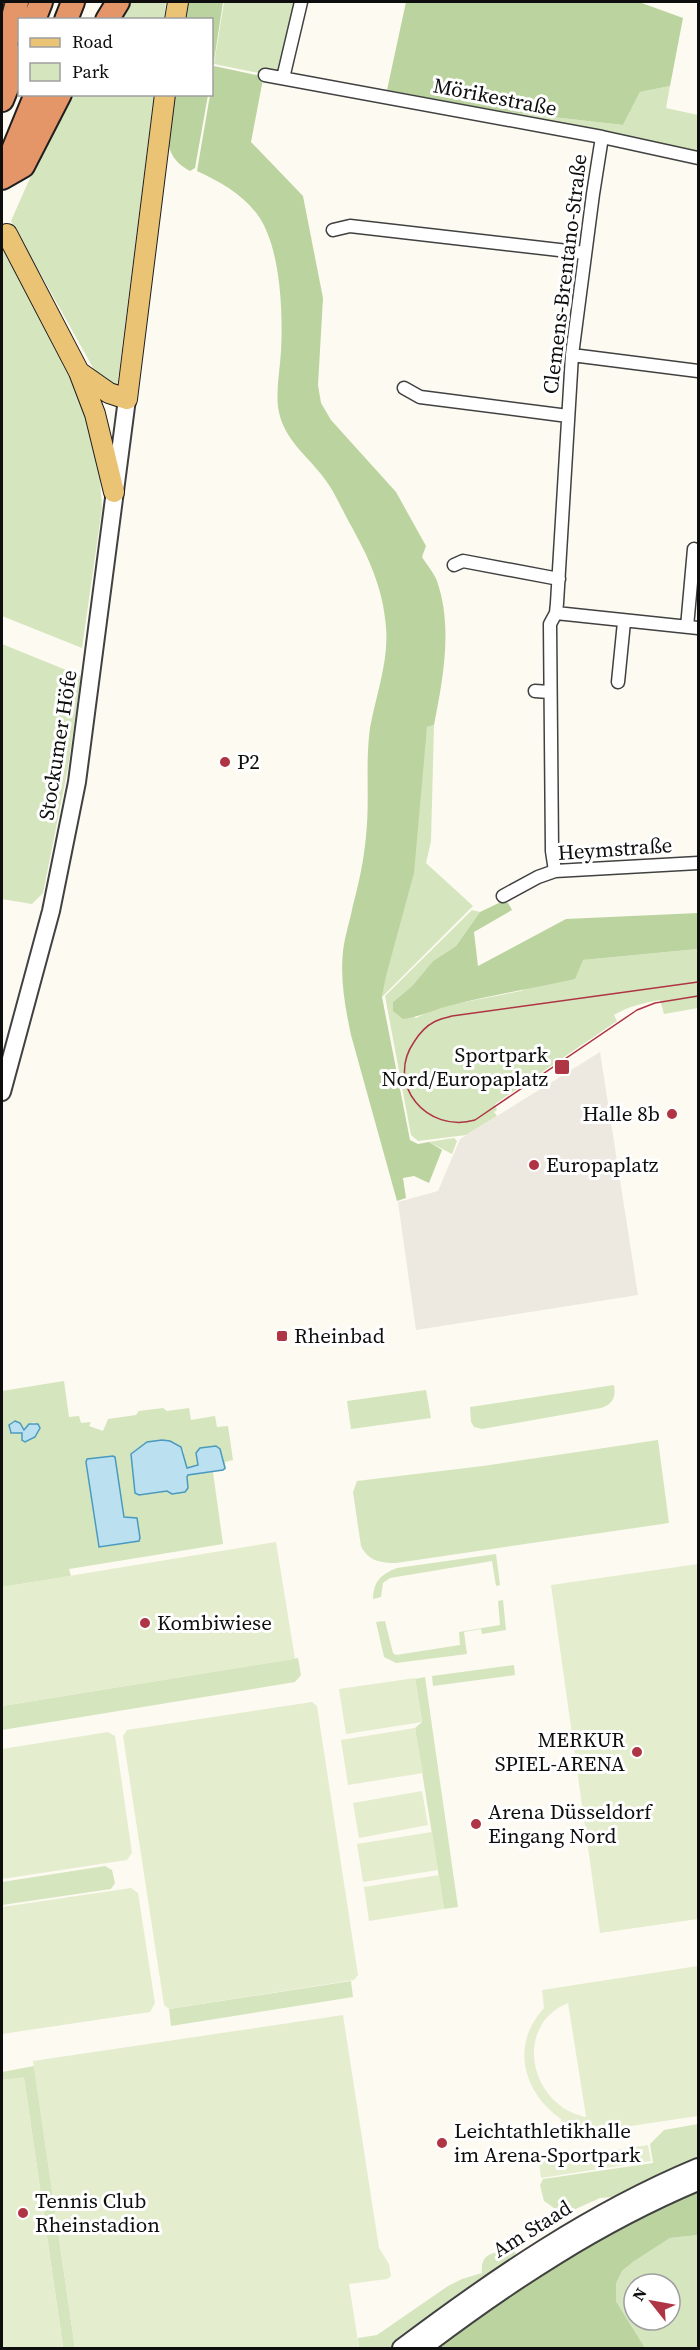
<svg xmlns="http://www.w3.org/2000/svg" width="700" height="2350" font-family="'Source Serif 4',serif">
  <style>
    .green { fill: #d5e5be; fill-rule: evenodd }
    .forest { fill: #bbd49f }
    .pitch { fill: #e5edcf; fill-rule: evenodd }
    .plaza { fill: #ede9e0 }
    .water { fill: #bbe0f0; stroke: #4a9abf; stroke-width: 1.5 }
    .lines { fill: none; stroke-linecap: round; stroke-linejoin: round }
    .minor-casing { stroke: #414141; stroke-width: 15 }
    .tertiary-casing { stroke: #414141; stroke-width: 20 }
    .primary-casing { stroke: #1f1f1f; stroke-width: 22 }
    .motorway-casing { stroke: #1f1f1f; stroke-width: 26 }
    .minor { stroke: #fff; stroke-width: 12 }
    .tertiary { stroke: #fff; stroke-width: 16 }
    .primary { stroke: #eac375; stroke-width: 20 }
    .motorway { stroke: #e59668; stroke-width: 22 }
    .tram { stroke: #af3545; stroke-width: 1.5 }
    .poi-dot { fill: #af3545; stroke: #fff; stroke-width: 2 }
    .labels { text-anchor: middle; stroke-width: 6; stroke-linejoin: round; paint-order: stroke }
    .street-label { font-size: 21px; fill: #0e0e0e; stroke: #fff }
    .poi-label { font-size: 21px; fill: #0e0e0e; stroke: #fff; text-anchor: start }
  </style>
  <rect width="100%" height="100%" fill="#fdfaf1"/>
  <path class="green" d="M130,2h36l-2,17 -46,1z
    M224,2h75l-13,62 -12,12 -60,-12z
    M670,86l-4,22 32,7v38l-198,-42 123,14 17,-33z
    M71,95h83l-37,293 -21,-15 -85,-152 45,-102z
    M2,242l88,171 8,35 4,60 -20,140 -80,-32z
    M2,644l79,32 -13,92 -25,125 -11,11 -30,-5z
    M434,725l-3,116 -5,22 47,43 -91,91 45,-270z
    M472,910l8,2 -24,34 -23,15 -21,25 -19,16 23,16 16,-8 22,-6 67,-13 62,-31 115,-11v59l-34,6 -4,-14c-16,3 -31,6 -46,15l3,6 -122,83 2,6 -3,2 3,4 -31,19 -48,6 -7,-6 -26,-139z
    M454,1138l3,3 -5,13 -23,-12z
    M64,1381l5,36 10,-1 2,7 10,-1 -2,4 14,5 5,-12 28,-4 3,-4 24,-3 4,3 22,-3 2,12 24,-4 2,11 11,-1 5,34 -8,2 1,8h-3l2,-2 -5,-19 -24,4 2,12 -12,3 -3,-19 -44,46 49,-7 -2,-11 2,-2 25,-3 10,72 -154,25 2,7 -69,11v-196zM13,1421l7,2 2,6 3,1 3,-5 6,-3 5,8 -6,8 -8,4 -3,-4 1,-4 -3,-2 -6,2 -5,-3v-6zM115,1457l9,61 -26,27 -12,-83 1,-3z
    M614,1385c2,12 -1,19 -13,23l-119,21 -8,-2 -3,-5 -1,-15z
    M426,1390l5,28 -80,11 -4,-28z
    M658,1440l11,83 -273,40c-15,0 -28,-2 -35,-17l-8,-54 4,-11 126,-15z
    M496,1554l4,31 -4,1 -4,-25 -102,17 -7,5 -2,14 -8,2c0,-17 8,-25 24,-31z
    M503,1600l3,30 -24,4 -1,-5 -17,3 3,22 -71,9 -12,-6 -8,-35 9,-1 8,32 3,2 64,-10 -1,-13 41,-7 -2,-24z
    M298,1658l3,17 -6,7 -293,48v-24z
    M514,1665l1,10 -82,11 -1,-10z
    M425,1677l33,230 -14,2 -29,-181 7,-6 -7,-43z
    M105,1866l7,4 3,13 -4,6 -109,16v-23z
    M351,1981l2,16 -182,29 -2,-17z
    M34,2066l41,282h-17l5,-1 -39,-269 -22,2v-8z
    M698,2124v39l-71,33 -27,2 -31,14 -15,-4 -10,-7 -4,-16 3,-6 110,-16 -3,-19 14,-14z
    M698,2235v113h-53l-29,-47v-17l6,-13 11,-9 37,-24zM634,2284h36v36h-36z
    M512,2249l4,4 -2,6 -123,89h-32l-1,-10 19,-3 71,-49 14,-7 20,-6c-2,-21 12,-20 30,-24z"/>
  <path class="forest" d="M186,2h37l-11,72v-54h-29z
    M406,2h233l44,16 -13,68 -30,6 -17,33 -123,-14 -113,-21z
    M214,66l47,10 2,3 -12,63 52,54 20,102 -5,87 3,18 10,17 65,72 30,54 -4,11c5,8 12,16 15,24 16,46 6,98 -3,144l-7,2 -13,146 -28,103 -4,21 28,143 8,4 11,-2 13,8 -13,33 -15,-7 -11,2 3,20 -9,3 -46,-166c-6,-28 -11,-56 -8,-84 2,-16 7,-30 10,-46 6,-22 11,-46 13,-69 4,-36 -1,-72 4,-108 6,-33 19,-67 16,-101 -3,-40 -18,-71 -37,-105 -7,-13 -13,-26 -20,-37 -18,-28 -46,-43 -51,-78 -2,-18 2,-38 3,-56 2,-38 0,-105 -24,-137 -16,-21 -37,-32 -60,-43l13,-76 2,-1z
    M173,95h35l-13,73 -5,3c-33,-18 -20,-44 -17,-76z
    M503,901l5,2 4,7 -38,22 4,34 88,-47 132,-6v36l-115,11 -8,19c-41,9 -83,16 -123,26 -17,4 -32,12 -49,14l-10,-8v-9l19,-16 21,-25 23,-15 24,-34z
    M698,2189v46l-28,3 -37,24 -11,9 -6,13v17l29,47h-210l53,-40 109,-70z"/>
  <path class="pitch" d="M276,1542l19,117 -293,47v-119z
    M698,1564v355l-98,14 -49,-348z
    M415,1678l7,44 -76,12 -7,-45z
    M312,1702l5,4 41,269 -4,5 -185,29 -5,-4 -41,-269 4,-6z
    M415,1728l8,45 -75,12 -7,-45z
    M108,1732l7,4 17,117 -5,7 -125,19v-130z
    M422,1791l6,34 -69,13 -6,-35z
    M432,1832l6,38 -75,12 -6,-38z
    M439,1875l5,34 -75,12 -5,-34z
    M131,1888l7,5 17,110 -5,9 -148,22v-127z
    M698,1966v150l-134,20 -3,-17c-38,-27 -51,-74 -17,-111l-2,-18zM568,2003l18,113 -1,1c-56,-12 -72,-92 -17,-114z
    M343,2015l36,233 10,16 2,12 -4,3 -38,5 10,64h-284l-42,-287z
    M24,2077l39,271h-61v-268z
    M648,2145l3,16 -110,17 -2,-16z"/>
  <path class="plaza" d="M600,1052l38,243 -222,35 -18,-128 40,-11 22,-52z"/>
  <path class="water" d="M15,1421l5,2 4,7 5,-6h9l2,4 -5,9 -10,5 -3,-2v-7h-11l-2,-8z
    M162,1440l8,1 11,6 6,21 11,-3 -2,-12 4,-5 16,-2 4,3 5,19 -2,2 -35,5 -1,2 1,11 -3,4 -13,2 -5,-3 -28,4 -4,-2 -4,-39 16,-12z
    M113,1456l2,1 9,60 13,1 3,20 -1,3 -40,6 -13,-85 1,-3z"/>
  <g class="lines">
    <g class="minor-casing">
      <path id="minor" d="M265,75l337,62 96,21
        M283,78l18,-76
        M333,230l17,-4 235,27
        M572,355l126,16
        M404,388l16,9 148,19
        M454,565l9,-4 96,18
        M556,613l142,15
        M687,627l7,-78
        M618,682l6,-60
        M535,691l14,1
        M555,871l-3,-20 -2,-227 6,-11 1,-10 15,-248 21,-161 9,-57
        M503,896l35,-19 17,-6 143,-8"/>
    </g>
    <g class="tertiary-casing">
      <path id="tertiary" d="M2,1092l49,-181 26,-129 50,-383
        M401,2348c93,-70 189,-136 297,-181
        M423,2348c86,-65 175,-124 275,-166"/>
    </g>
    <g class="primary-casing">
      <path id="primary" d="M175,20l3,-18
        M7,234l72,138 16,42 19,78
        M79,372l30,21 18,6 38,-305"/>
    </g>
    <g class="motorway-casing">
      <path id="motorway" d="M34,20l7,-18
        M66,20l7,-18
        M107,20l11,-18
        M2,59l15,-57
        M2,100l18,-44
        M2,177l34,-83
        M2,178l21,-12 37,-72"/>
    </g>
    <use href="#minor" class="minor"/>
    <use href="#tertiary" class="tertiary"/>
    <use href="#primary" class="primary"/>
    <use href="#motorway" class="motorway"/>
    <path class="tram" d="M698,982l-246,34c-6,2 -13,3 -18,6 -8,4 -15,12 -20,20 -29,42 13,92 61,78l162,-110 18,-7 43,-7"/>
  </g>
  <g class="poi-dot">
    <circle cx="225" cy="762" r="6"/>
    <rect x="554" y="1059" width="16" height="16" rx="3"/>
    <circle cx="672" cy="1114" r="6"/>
    <circle cx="534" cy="1165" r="6"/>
    <rect x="276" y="1330" width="12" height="12" rx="3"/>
    <circle cx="145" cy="1623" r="6"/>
    <circle cx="637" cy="1752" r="6"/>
    <circle cx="476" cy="1824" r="6"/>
    <circle cx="442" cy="2143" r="6"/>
    <circle cx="23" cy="2213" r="6"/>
  </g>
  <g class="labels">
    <g class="street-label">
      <text transform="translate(495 97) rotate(11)" y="7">Mörikestraße</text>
      <text transform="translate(565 274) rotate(-83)" y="7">Clemens-Brentano-Straße</text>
      <text transform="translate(58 745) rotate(-81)" y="7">Stockumer Höfe</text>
      <text transform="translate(615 849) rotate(-4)" y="7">Heymstraße</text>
      <text transform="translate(532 2229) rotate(-32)" y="7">Am Staad</text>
    </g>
    <g class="poi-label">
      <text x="237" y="769">P2</text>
      <text x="548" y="1062" text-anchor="end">Sportpark<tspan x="548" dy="24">Nord/Europaplatz</tspan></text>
      <text x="660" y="1121" text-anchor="end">Halle 8b</text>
      <text x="546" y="1172">Europaplatz</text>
      <text x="294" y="1343">Rheinbad</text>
      <text x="157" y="1630">Kombiwiese</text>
      <text x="625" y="1747" text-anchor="end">MERKUR<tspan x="625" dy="24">SPIEL-ARENA</tspan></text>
      <text x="488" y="1819">Arena Düsseldorf<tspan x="488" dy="24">Eingang Nord</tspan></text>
      <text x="454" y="2138">Leichtathletikhalle<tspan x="454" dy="24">im Arena-Sportpark</tspan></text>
      <text x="35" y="2208">Tennis Club<tspan x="35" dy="24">Rheinstadion</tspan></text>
    </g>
  </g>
  <rect width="700" height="2350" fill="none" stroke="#0e0e0e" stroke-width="6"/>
  <rect x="18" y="18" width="195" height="78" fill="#ffffff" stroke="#9f9f9f" stroke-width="1.5"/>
  <rect x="30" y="38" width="30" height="9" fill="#eac375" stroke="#9f9f9f" stroke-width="1.5"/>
  <text x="72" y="48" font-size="18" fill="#0e0e0e">Road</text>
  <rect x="30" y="63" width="30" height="18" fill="#d5e5be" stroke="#9f9f9f" stroke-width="1.5"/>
  <text x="72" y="78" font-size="18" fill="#0e0e0e">Park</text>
  <g transform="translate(652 2302) rotate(301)"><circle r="28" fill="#ffffff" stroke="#9f9f9f" stroke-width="1.5"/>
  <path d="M0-4.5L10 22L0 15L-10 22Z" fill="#af3545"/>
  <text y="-9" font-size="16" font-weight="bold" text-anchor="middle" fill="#0e0e0e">N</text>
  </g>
</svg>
